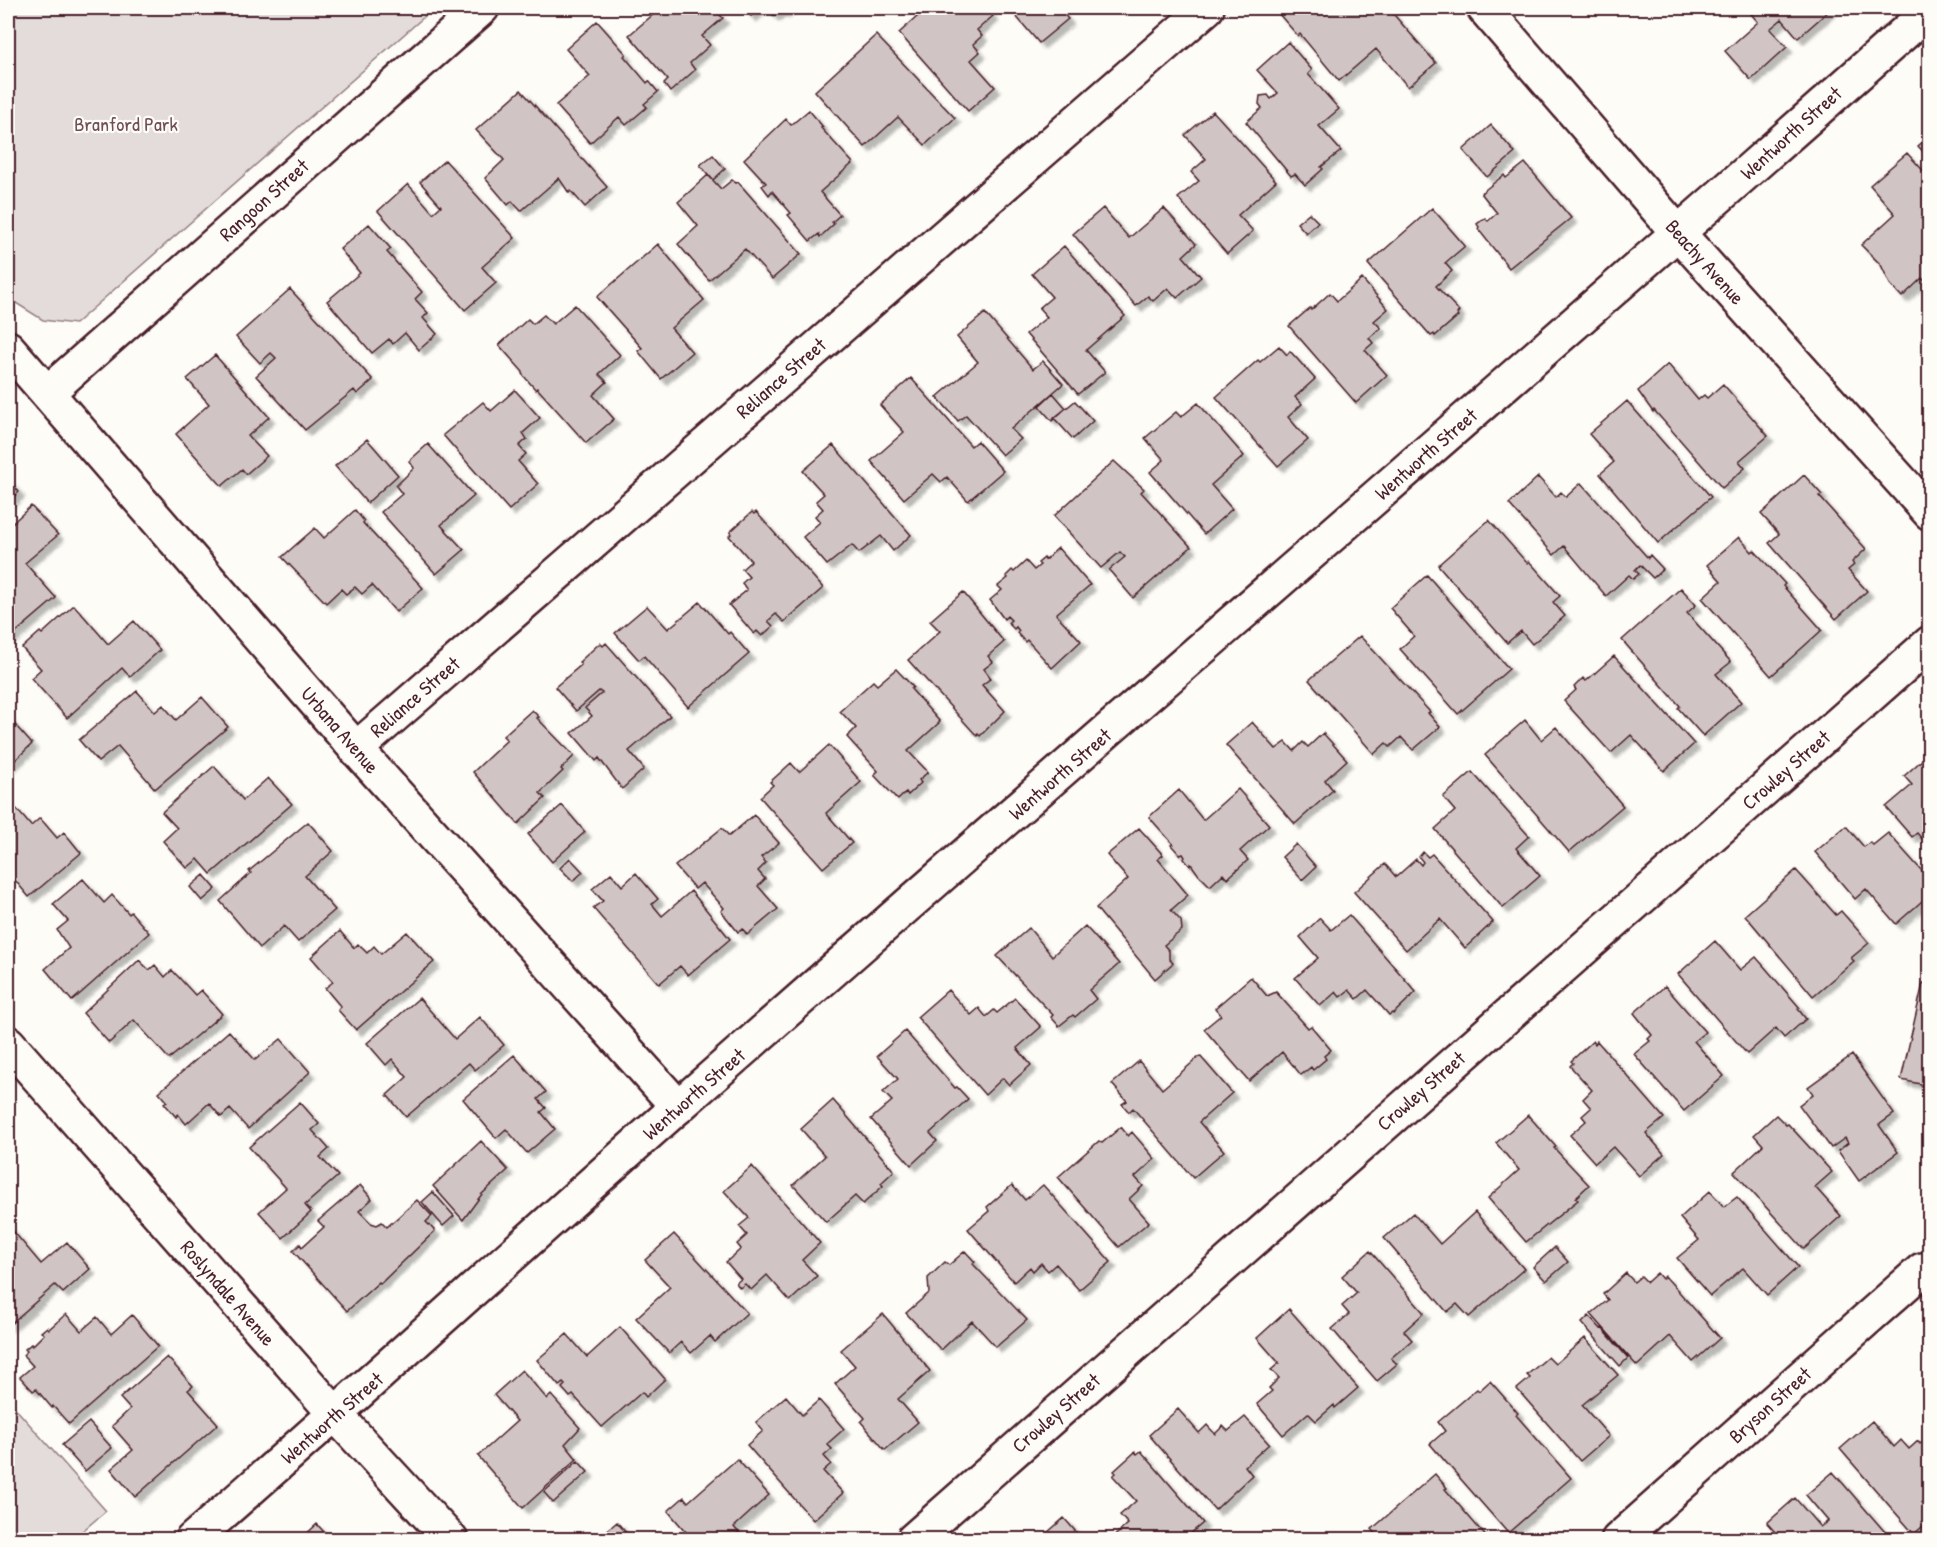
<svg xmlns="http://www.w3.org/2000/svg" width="1937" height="1547" font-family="'Patrick Hand',sans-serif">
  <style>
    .green { fill: #e3dcda; stroke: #967e82; stroke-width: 1.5 }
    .building { fill: #d0c5c4; stroke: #4a1f2b; stroke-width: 1.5; filter: url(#shadow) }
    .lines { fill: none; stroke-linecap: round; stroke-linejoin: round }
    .minor-casing { stroke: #4a1f2b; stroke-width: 38 }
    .tertiary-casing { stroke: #4a1f2b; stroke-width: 38 }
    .minor { stroke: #fdfcf7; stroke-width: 33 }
    .tertiary { stroke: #fdfcf7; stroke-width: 33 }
    .labels { text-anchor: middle; stroke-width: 4.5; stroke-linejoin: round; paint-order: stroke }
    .park-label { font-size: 20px; fill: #704e57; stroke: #fdfcf7 }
    .street-label { font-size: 20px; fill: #4a1f2b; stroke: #fdfcf7 }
  </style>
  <defs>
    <filter id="shadow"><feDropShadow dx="5.5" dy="5.5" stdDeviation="1.5" flood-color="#0004"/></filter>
  </defs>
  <rect width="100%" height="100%" fill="#fdfcf7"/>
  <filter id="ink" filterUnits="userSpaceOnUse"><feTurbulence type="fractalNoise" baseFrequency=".0167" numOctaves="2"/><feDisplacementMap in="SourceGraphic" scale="12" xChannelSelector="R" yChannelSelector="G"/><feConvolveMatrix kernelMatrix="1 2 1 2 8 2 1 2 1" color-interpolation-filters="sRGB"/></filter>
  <g filter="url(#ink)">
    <path class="green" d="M8,8h426l-359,316 -32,-4 -35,-22z
      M8,1400l98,111 -33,28h-65z"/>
    <path class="building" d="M661,8h52l10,10 -21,18 8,9 -20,18 5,7 -25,22 -6,-8 4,-4 -39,-45z
      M743,8h17l-9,8z
      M766,8h24l-7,5 -2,-3 -7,6z
      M927,8h59l7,8 -16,14 5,6 -9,8 7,8 -9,8 24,27 -27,24 -69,-78z
      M1009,8h49l10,11 -29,24z
      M1284,8h37l4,4 5,-4h58l48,55 -28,24 -32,-38 -37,32 -39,-47 -2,2 -20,-23z
      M1746,8h86l-34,30 -16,-19 -12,10 17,18 -36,33 -26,-29 33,-29z
      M597,21l29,33 -2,2 23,27 2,-2 9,11 -14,12 3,3 -21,18 -7,-8 -29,26 -34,-38 34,-29 -24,-27z
      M876,35l79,83 -30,27 -27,-28 -33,30 -50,-56z
      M1288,42l24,28 -4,4 31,35 -20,17 22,25 -20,16 2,2 -18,16 -10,-11 -4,2 -45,-54 16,-14 -3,-4 1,-8 8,-1 3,4 7,-6 -21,-23z
      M521,90l86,97 -22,20 -14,-16 -2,2 -10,-15 -38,33 -9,-10 -4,4 -23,-27 19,-18 -28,-30z
      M809,110l14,17 -2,1 32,35 -33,29 20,23 -8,7 2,2 -14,13 -1,-3 -9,7 -22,-26 3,-2 -19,-22 -3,4 -7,-9 4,-3 -22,-24 42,-40 5,6z
      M1213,111l63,70 -38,34 15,16 -26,23 -49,-56 21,-17 -8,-9 15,-13 -21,-24z
      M1491,125l24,28 -28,24 -24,-27z
      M1930,135v24l-12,-13z
      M1907,153l23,25v109l-8,-9 -20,19 -12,-13 -9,-19 -20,-20 34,-31 -25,-29z
      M713,155l12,14 -12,11 -13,-15z
      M445,160l70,78 -33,29 14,16 -31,27 -87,-99 30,-27 25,29 8,-7 -21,-24z
      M1525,163l46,55 -62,50 -31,-39 1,-2 -2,-3 8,-6 3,3 9,-8 -16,-20 23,-18 2,3z
      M708,175l13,14 11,-9 4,3 2,-1 63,72 -29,25 -27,-30 -36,31 -31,-36 20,-18 -20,-24z
      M1103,208l26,30 35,-30 32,36 -13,12 18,21 -24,21 -9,-10 -15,13 -5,-5 -12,10 -63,-72z
      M1432,208l33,38 -20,17 7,8 -16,15 23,25 -2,3 1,2 -23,20 -1,-2 -3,2 -63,-72z
      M1309,213l9,9 -12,11 -9,-10z
      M369,224l22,25 -4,3 35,40 -7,7 13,14 -5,5 14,16 -18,16 -14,-17 -12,11 -4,-5 -17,14 -45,-52 33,-28 -20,-24z
      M658,244l46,56 -33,28 21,24 -31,27 -23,-28 4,-3 -45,-51z
      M1064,246l61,70 -39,34 19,22 -27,22 -52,-60 21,-17 -8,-9 13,-11 -20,-23z
      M1362,279l26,30 -14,12 7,7 -12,10 4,5 -8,7 22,25 -31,28 -67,-77 21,-18 1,2 19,-17 7,8z
      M290,289l83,91 -16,14 -3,-4 -49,40 -49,-54 20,-18 -5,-5 -11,10 -24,-26z
      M575,305l45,50 -21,19 8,8 -14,13 21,24 -28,24 -49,-55 -1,2 -14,-16 1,-2 -24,-27 29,-26 5,5 11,-9 9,9z
      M985,313l48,56 10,-8 20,23 -52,45 10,10 -19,16 -36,-40 -8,6 -21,-24 41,-35 -21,-25z
      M1279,346l8,9 3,-4 25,28 -20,18 7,7 -14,13 20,23 -30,26 -62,-69 42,-37 2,2z
      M215,355l54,62 -21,19 19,20 -21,18 -4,-5 -20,17 -46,-52 33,-30 -22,-25z
      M1668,364l30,36 6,-5 3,3 16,-14 45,52 -29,25 6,7 -23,20 -68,-78 -1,2 -15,-21z
      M911,378l60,68 6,-5 26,30 -35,30 -21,-24 -6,5 -8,-8 -29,25 -33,-38 33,-29 -24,-27z
      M515,390l25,28 -17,15 4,6 -8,7 7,8 -8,7 20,23 -29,26 -66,-75 40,-33 8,9z
      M1053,393l13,15 -14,13 -13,-15z
      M1075,401l18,20 -20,18 -19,-21z
      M1627,401l84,96 -53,46 -58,-69 14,-12 -25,-28z
      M1198,403l46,53 -33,29 21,24 -28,25 -54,-62 14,-12 -19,-22 31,-26 5,5z
      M367,439l31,36 -31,28 -32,-37z
      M428,444l46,52 -33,29 23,25 -28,24 -55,-62 21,-18 -6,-8 18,-18 -5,-7z
      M833,445l78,90 -18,16 -12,-15 -22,17 -7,-8 -25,20 -24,-28 17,-15 -5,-6 8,-7 -7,-8 8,-7 -21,-23z
      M1114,461l30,28 -3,3 50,55 -58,51 -24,-28 16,-13 -5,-5 -19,16 -47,-52z
      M1804,475l18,20 -3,1 47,53 -14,13 2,3 -6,5 19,21 -31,28 -67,-76 10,-9 -18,-20z
      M1538,477l18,20 5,-5 5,5 15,-14 67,75 2,-3 13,14 -10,9 -13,-13 -5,5 4,4 -6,5 -4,-4 -23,21 -42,-50 -10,9 -45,-51z
      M8,479l11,13 -11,10z
      M31,506l27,29 -33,28 31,35 -48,41v-112z
      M355,510l9,11 -1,2 60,65 -27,24 -24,-27 -10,9 -7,-7 -9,7 -5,-5 -15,14 -44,-46 33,-29 9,10z
      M752,512l2,2 2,-2 67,76 -39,34 -8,-8 -8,7 5,5 -11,10 -5,-5 -3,3 -25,-29 18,-15 -5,-7 7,-6 -7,-8 9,-8 -22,-25 2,-2 -1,-2z
      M1489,520l38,43 2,-2 31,35 -7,6 12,14 -33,28 -11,-13 -14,12 -69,-78z
      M1739,537l13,15 2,-2 31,34 -2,2 39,44 -51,46 -69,-78 19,-17 -14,-16z
      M1058,548l32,37 -34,29 25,27 -29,27 -25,-28 -2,2 -8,-9 2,-2 -3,-4 -2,2 -6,-6 3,-3 -4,-4 -3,3 -14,-19 12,-10 -4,-4 10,-8 -2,-2 6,-6 2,2 12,-11 8,9 6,-5 -2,-2 6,-5 1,2z
      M1427,575l82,94 -51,45 -58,-65 14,-13 -24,-28z
      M1681,588l15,17 -9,8 44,49 -15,12 25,28 -38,34 -25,-28 2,-2 -58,-66z
      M963,592l41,50 -16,14 5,6 -9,7 7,9 -9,7 23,26 -25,25 -2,-2 -1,2 -69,-76 32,-29 -10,-10z
      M700,602l28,32 2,-2 19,22 -61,53 -44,-51 -5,4 -24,-27 32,-27 21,23z
      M74,605l34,39 26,-23 26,29 -30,27 -8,-9 -55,50 -36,-40 10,-9 -19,-21 18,-16 2,2z
      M1360,636l70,76 -2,1 12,14 -27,23 -12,-13 -11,10 -4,-4 -12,11 -65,-74z
      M600,643l3,3 3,-3 64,73 -41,35 15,18 -22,20 -23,-31 -3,3 -24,-28 20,-17 -7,-8 17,-15 -3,-2 -23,20 -21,-24 26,-22 -2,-3z
      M1614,656l80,88 -30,27 -33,-36 -20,18 -47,-52 12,-11 -2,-3 9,-9 3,3z
      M896,669l17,18 -2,2 29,33 -32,29 20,21 -9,8 2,3 -13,12 -2,-3 -8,8 -24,-25 4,-4 -31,-34 9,-9 -16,-17 33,-30 4,4z
      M137,691l18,21 8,-7 13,15 26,-23 26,30 -73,62 -37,-43 -20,16 -19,-22z
      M532,710l7,7 -2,1 37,38 -13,13 2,2 -23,22 5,5 -27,26 -45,-52 34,-32 -4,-4z
      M8,717l24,27 -23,22 -1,-2z
      M1525,720l16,20 15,-13 67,79 -54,46 -84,-97z
      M1252,722l24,27 10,-7 8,9 9,-9 5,5 15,-14 24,27 -22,20 8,10 -38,34 -69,-79z
      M829,745l32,37 -35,31 26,30 -29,25 -63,-71 13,-12 -3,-3 21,-19 8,9z
      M1930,753v95l-13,-15 -5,4 -26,-30 26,-22 -8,-9z
      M214,766l29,34 25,-22 24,26 -81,70 -13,-15 -11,9 -24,-27 14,-13 -15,-16z
      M1472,772l57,64 -13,12 24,28 -37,32 -68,-79 20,-18 -12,-14z
      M1238,789l31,36 -29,26 8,9 -21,19 -4,-5 -13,12 -12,-12 -7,-10 -1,2 -6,-7 1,-2 -2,-3 -3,1 -9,-10 2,-1 -24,-27 30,-27 24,30z
      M562,805l23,27 -33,30 -24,-28z
      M14,806l17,20 9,-8 17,20 7,-6 17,21 -52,44 -21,-25v-61z
      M754,815l25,28 -18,14 5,6 -8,8 7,8 -7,7 20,23 -31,26 -4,-6 -5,3 -17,-21 3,-3 -22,-25 -7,6 -20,-23 47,-38 7,8z
      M308,822l25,29 -28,25 30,34 -37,32 -14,-16 -24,22 -40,-47 31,-28 -2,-2z
      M1846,826l18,21 6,-5 3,3 15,-12 42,47v14l-34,30 -30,-35 -11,10 -40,-47z
      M1139,828l24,27 -5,4 30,36 -17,15 10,11 1,9 -18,15 5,6v8l4,4 -18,16 -59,-71 32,-29 -21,-24z
      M1296,844l20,23 -14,13 -20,-23z
      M1423,852l5,5 4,-3 61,68 -28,26 -25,-29 -34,31 -52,-58 31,-28 11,13 20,-18 5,6 2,-3 -4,-5z
      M570,858l13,14 -10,9 -13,-13z
      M1796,870l40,45 5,-4 28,32 -18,15 3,3 -41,35 -68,-81z
      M611,873l11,13 14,-13 22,26 -6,5 10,12 29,-25 39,48 -42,36 -8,-9 -21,18 -66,-76 10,-7 -11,-12z
      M204,875l12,14 -14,12 -12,-14z
      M83,879l21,24 8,-8 17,19 2,-2 18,21 -77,68 -27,-32 24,-21 -12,-18 11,-9 -15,-17z
      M1349,915l67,77 -23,22 -1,-1 -3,2 -22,-25 -10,9 -8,-9 -9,7 -4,-5 -16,14 -25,-28 23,-20 -18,-21 20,-19 11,12z
      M1085,926l34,38 -30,26 7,9 -21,18 -2,-2 -14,11 -8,-9 2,-2 -56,-59 32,-28 23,28z
      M340,931l14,17 4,-4 9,9 7,-7 7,8 26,-22 27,30 -78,68 -18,-20 3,-3 -16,-19 8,-6 -22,-25z
      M1715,941l25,29 16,-13 44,51 -2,1 8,10 -22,19 -8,-10 -29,26 -69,-80z
      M139,960l10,10 6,-5 10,12 7,-7 23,25 6,-5 21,24 -53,45 -35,-39 -25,23 -26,-30z
      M1251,977l16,19 9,-4 32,36 3,-2 20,24 -7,6 2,3 -13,11 -2,-3 -10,8 -19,-23 -33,29 -45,-52 17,-14 -6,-7z
      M1923,983l7,1v102l-29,-6z
      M1665,986l40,46 -11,9 30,35 -40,35 -50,-57 16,-13 -2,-2 4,-4 -18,-22z
      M948,990l23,25 8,-7 7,9 8,-7 3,3 18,-15 26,29 -24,21 14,17 -22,20 -6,-7 -18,17 -68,-78z
      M419,998l36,41 25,-22 24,28 -29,25 -6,-7 -63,54 -19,-22 20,-18 -15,-18 -6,6 -19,-22z
      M229,1031l26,29 26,-21 29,33 -62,57 -18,-20 -9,8 -12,-14 -23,21 -8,-10 -2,3 -12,-14 3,-2 -8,-9z
      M905,1031l50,57 2,-1 11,12 -38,34 7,8 -26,24 -40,-46 21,-18 -9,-9 15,-13 -21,-23z
      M1593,1041l2,3 2,-3 67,77 -18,15 18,21 -25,22 -26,-29 -18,16 -25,-28 16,-14 -4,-5 9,-8 -8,-9 9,-9 -22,-24 3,-3 -2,-2z
      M514,1055l32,37 -8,7 8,9 -5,4 14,17 -28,24 -21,-24 -10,9 -33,-39z
      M1852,1055l42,59 -15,11 19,27 -39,29 -21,-30 10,-8 -3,-5 -14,10 -32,-43 14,-11 -5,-7z
      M1200,1056l32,37 -33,29 25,29 -31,27 -60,-70 -4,4 -7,-8 5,-3 -15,-17 27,-23 23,28z
      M833,1100l61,71 -13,12 2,3 -20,18 -8,-8 -29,26 -33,-37 32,-29 -24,-27z
      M300,1102l19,22 -7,6 17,19 -9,8 18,19 -33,29 6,7 -28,26 -24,-26 27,-24 -37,-41z
      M1528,1115l28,32 -2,1 35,37 -14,13 3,2 -52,42 -38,-44 31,-28 -23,-27z
      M1776,1115l10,10 2,-1 44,48 -17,15 26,29 -37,33 -70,-77 29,-27 -9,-10z
      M1121,1127l7,9 4,-4 23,27 -20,18 8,9 -14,13 20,23 -30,25 -61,-70 41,-36 3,2z
      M481,1141l27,29 -26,24 -19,26 -30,-34z
      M752,1166l68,77 -18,17 15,16 -27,25 -23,-26 -16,15 -6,-6 -5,4 -4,-5 5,-4 -15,-17 15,-13 -4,-5 10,-9 -8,-9 10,-8 -25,-27z
      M360,1185l12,14 -13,12 12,12 6,2 5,-3 5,5 30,-27 15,16 -6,6 9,9 -55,53 -1,-2 -32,29 -54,-60 7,-7 2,3 22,-20 -6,-6z
      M1012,1185l13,15 18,-15 68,77 -32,28 -23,-26 -8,7 -7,-8 -8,8 -3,-4 -16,15 -46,-53 21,-18 -2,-4z
      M1710,1191l14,16 13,-10 61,70 -31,28 -24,-27 -33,28 -33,-38 22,-18 -19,-22z
      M433,1192l21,24 -11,10 -21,-24z
      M1475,1212l49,57 -55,48 -12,-13 -10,8 -63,-74 29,-25 27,31z
      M8,1225l33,39 26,-22 23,27 -27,24 -8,-8 -47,41z
      M674,1234l73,79 -32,29 -5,-6 -19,17 -10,-11 -12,11 -33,-35 34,-31 -25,-27z
      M1555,1247l13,15 -22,19 -13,-14z
      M965,1251l10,11 -2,2 54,56 -31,27 -24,-26 -31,29 -35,-37 23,-20 -1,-15 17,-16 4,3z
      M1370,1251l54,62 -20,18 8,9 -21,18 6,6 -20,17 -45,-52 17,-15 -7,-8 15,-13 -15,-17z
      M1626,1273l8,9 7,-6 6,6 10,-9 5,6 3,-3 55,62 -27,24 -23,-26 -33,30 -46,-52 17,-14 -5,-6z
      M1289,1309l69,79 -23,20 -1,-3 -18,16 -8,-8 -25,22 -26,-31 15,-13 -3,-3 10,-10 -8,-8 8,-7 -22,-25z
      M66,1314l15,17 16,-14 14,17 21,-19 26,31 -89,78 -16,-18 -1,2 -16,-19 -3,2 -13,-14 13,-11 -10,-11 4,-4 -2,-2 6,-5 1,2 12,-12 -3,-2 6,-5 2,2z
      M883,1314l47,57 -32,28 20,23 -33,28 -24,-28 4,-4 -30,-34 20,-18 -14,-16z
      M1589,1316l12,13 1,-1 26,30 -8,8 -38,-43z
      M620,1327l45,52 -19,18 -4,-5 -40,35 -29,-32 -3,2 -8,-9 3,-3 -2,-2 -4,3 -22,-26 30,-26 20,23z
      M1585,1338l33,37 -36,30 27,31 -29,25 -63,-72 13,-11 -3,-3 21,-18 7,7z
      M167,1357l26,29 -5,4 30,34 -83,73 -24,-28 22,-19 -21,-24 18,-17 -10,-11z
      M522,1370l25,29 4,-4 29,33 -15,16 12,15 -54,49 -45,-52 39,-35 -23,-26z
      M1490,1381l28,32 -2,2 55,63 -63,55 -78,-89 15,-13 -7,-9 39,-33 2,2z
      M786,1396l16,19 17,-15 25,29 -17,15 5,5 -8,7 7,8 -8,7 20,22 -30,27 -66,-75 16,-14 -7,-9z
      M1178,1409l21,24 8,-8 8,9 8,-8 5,5 17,-14 24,27 -24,22 7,9 -37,35 -66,-75z
      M1872,1421l22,26 7,-7 8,9 9,-8 2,3 10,-8v84l-16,14 -74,-85z
      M89,1422l23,26 -27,23 -23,-26z
      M1141,1451l62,72 -20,17h-73l18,-16 -8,-9 16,-14 -23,-25 3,-3 -2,-2 21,-19 2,2z
      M737,1459l32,36 -35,32 11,13h-52l-25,-29 16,-14 4,5z
      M578,1461l10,11 -35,31 -9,-11z
      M1833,1472l59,68h-110l-15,-17 28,-25 25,29 8,-6 -22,-26z
      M1435,1474l12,14 -2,1 44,51h-108l-9,-11z
      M1064,1518l19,22h-44z
      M617,1522l15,18h-36z
      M317,1524l14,16h-31z"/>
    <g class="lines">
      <g class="minor-casing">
        <path id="minor" d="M1679,234l251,279
          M8,348l348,401 322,358
          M47,393l435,-385
          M356,749l851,-741
          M8,1043l328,372 115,125
          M913,1540l1017,-897
          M1618,1540l304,-270"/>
      </g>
      <g class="tertiary-casing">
        <path id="tertiary" d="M1484,8l195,226
          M192,1540c164,-143 324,-290 487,-434 415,-367 837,-727 1251,-1096"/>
      </g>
      <use href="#minor" class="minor"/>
      <use href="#tertiary" class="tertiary"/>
    </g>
  </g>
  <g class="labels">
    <g class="park-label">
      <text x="126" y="131">Branford Park</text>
    </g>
    <g class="street-label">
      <text transform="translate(1791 133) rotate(-42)" y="7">Wentworth Street</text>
      <text transform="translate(264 200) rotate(-42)" y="7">Rangoon Street</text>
      <text transform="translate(1705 262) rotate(48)" y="7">Beachy Avenue</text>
      <text transform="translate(781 378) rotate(-41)" y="7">Reliance Street</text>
      <text transform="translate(1426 454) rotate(-41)" y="7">Wentworth Street</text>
      <text transform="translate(415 697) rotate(-41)" y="7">Reliance Street</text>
      <text transform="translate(340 730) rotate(49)" y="7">Urbana Avenue</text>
      <text transform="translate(1786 770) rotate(-41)" y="7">Crowley Street</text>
      <text transform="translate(1060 774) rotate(-41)" y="7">Wentworth Street</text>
      <text transform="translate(1421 1091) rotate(-41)" y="7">Crowley Street</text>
      <text transform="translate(694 1094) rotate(-41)" y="7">Wentworth Street</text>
      <text transform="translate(228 1293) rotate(49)" y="7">Roslyndale Avenue</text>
      <text transform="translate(1770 1405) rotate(-42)" y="7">Bryson Street</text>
      <text transform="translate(1056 1413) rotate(-41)" y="7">Crowley Street</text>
      <text transform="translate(332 1418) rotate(-41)" y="7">Wentworth Street</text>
    </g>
  </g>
  <rect width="1937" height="1547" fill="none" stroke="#fdfcf7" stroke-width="30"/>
  <rect x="15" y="15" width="1907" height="1517" fill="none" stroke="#4a1f2b" stroke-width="2" filter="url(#ink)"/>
</svg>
